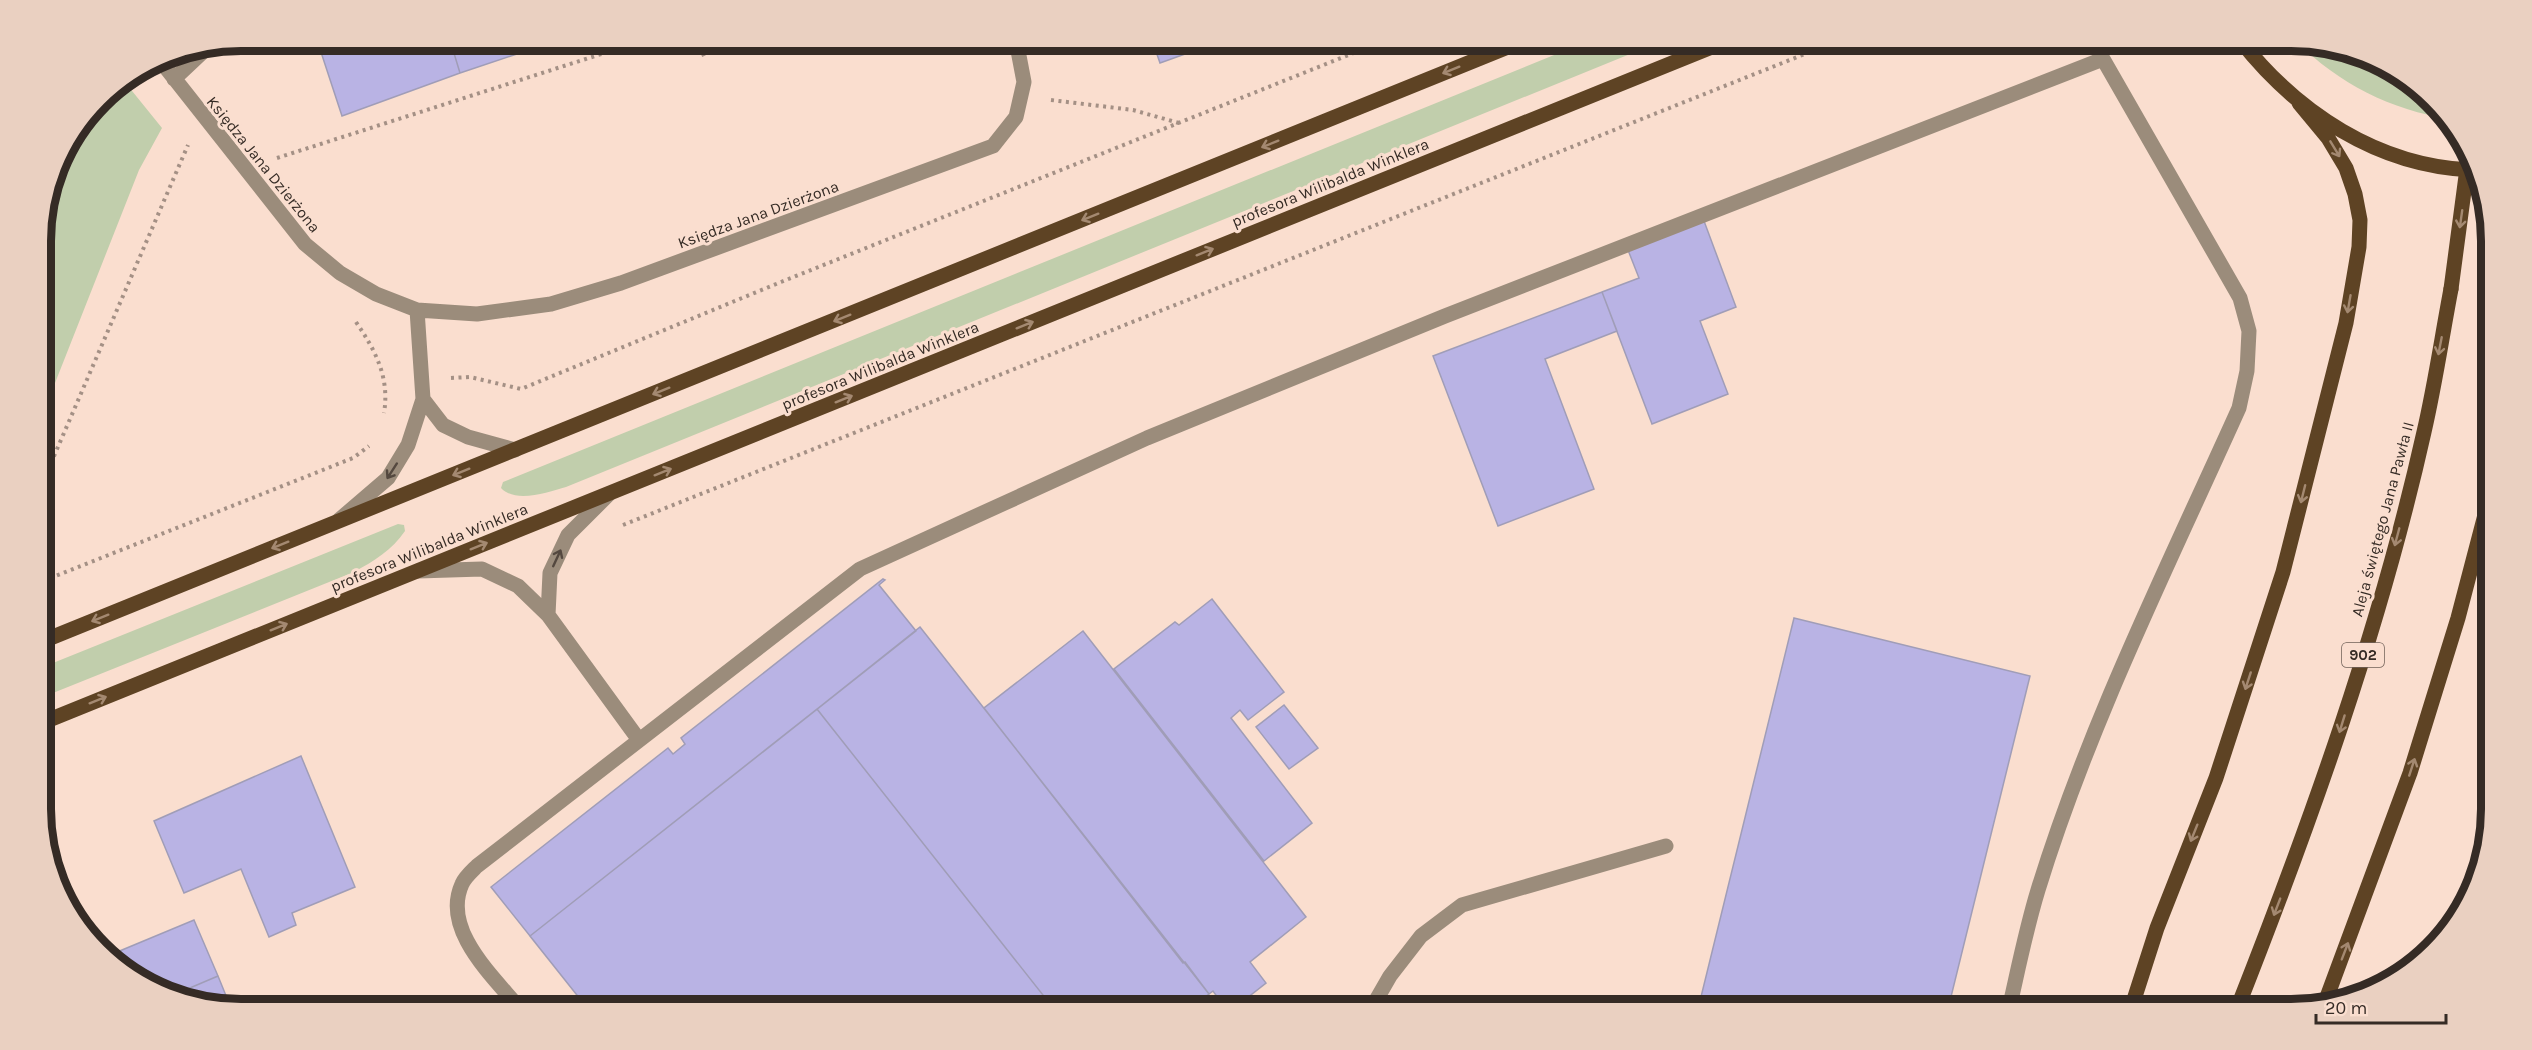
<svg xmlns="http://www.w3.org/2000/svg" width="2532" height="1050" font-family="Karla,sans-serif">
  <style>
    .green { fill: #c1ceac }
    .building { fill: #b9b3e4; stroke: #a09db7; stroke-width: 1.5 }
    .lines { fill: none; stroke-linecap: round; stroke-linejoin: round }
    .path { stroke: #a49085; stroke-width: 4; stroke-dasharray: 3 4.5; stroke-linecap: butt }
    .minor { stroke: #9b8c7b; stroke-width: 15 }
    .major { stroke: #5e4324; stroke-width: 15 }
    .major-bridge { stroke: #5e4324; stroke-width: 15 }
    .oneway { stroke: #a48971 }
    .oneway2 { stroke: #54483f }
    .labels { text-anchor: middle; stroke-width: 6; stroke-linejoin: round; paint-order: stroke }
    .shield { fill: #fadecf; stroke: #706158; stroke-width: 1.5 }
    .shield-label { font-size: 15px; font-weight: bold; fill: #352b25 }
    .street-label { font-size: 16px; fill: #352b25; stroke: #fadecf }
    .rim { fill: none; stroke: #352b25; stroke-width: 8 }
  </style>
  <rect width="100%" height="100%" fill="#fadecf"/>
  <path class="green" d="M1591,40l71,1 -1096,446c-18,5 -50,17 -65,1l2,-6z
    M2296,41l60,10 57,31 37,37c-59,-9 -111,-35 -154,-78z
    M124,81l38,47 -23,42 -97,246 -1,-189 20,-75 47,-62z
    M398,524l6,1 1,6c-13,19 -31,30 -51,41l-311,125v-30z"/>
  <path class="building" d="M317,40h133l10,33 -118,43z
    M450,40h109l-99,33z
    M1152,40h72l-64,23z
    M1704,221l32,86 -36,14 28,73 -76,30 -50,-132 37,-14 -11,-28z
    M1602,292l15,39 -72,28 49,130 -96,37 -65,-170z
    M883,579l2,1 -6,5 37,46 -386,305 -39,-49 177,-139 5,6 12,-10 -4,-6z
    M1212,599l72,93 -36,28 -8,-10 -9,8 81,105 -48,38 -150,-192 61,-47 4,3z
    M1794,618l236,58 -82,333h-250z
    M920,627l289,367 -20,15h-135l-237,-300z
    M1083,631l223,286 -56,45 16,21 -33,26h-7l-13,-18 -4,3 -24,-32 -2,1 -199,-255z
    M1284,705l34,43 -29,21 -33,-42z
    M817,709l237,300h-466l-58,-73z
    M301,756l54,131 -63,26 4,12 -27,12 -28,-68 -57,24 -30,-72z
    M194,920l24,56 -47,20 -61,-41z
    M218,976l13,32 -55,-9 -5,-3z"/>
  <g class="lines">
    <path class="path" d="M610,40l3,11
      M696,40l10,20
      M1051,100l82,10 46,13
      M277,158l368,-118
      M356,322c19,28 34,55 28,91
      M451,378l19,-1 51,12 260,-107 605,-242
      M42,484l146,-339
      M623,525l1217,-485
      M43,581l310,-123 16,-12"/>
    <path class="minor" d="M159,59l146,185 35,29 36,21 41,16 60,4 74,-10 70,-21 372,-137 23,-29 8,-35 -8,-42
      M174,79l34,-32
      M423,399l20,26 25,12 47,13
      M339,520l49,-42 20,-33 15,-46 -6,-89
      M418,571l64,-2 36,17 30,29 91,125
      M548,615l2,-42 18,-38 41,-41
      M520,1009c-26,-32 -79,-79 -58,-125 3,-7 10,-13 15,-18l383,-297 287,-131 298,-122 658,-257 137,239 9,33 -2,40 -8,37c-71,158 -150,316 -201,482 -12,39 -20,80 -29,119
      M1371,1009l19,-33 31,-40 41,-31 204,-59"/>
    <path class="major" d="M2240,40c57,73 138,126 231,130
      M43,641l1482,-601
      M44,722l1685,-682
      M2324,1005l86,-232 48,-155 33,-126
      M2131,1009l26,-81 59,-150 67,-206 63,-249 13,-76 1,-27 -5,-26 -9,-26 -18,-30 -29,-35
      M2237,1009c74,-188 143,-380 187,-577 11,-47 18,-96 27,-143"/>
    <path class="major-bridge" d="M2451,289l17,-128"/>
  </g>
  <defs><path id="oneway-shaft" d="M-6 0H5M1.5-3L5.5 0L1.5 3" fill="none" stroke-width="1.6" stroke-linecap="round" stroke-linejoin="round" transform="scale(1.5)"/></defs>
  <g class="oneway">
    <use href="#oneway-shaft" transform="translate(1451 70) rotate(158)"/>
    <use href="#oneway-shaft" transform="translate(1270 144) rotate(158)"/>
    <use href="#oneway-shaft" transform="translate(2335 149) rotate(59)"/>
    <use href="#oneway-shaft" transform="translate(1090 217) rotate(158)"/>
    <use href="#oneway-shaft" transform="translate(2461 219) rotate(98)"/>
    <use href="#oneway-shaft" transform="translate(1205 252) rotate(-22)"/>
    <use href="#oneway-shaft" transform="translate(2349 304) rotate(100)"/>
    <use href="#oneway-shaft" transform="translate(842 318) rotate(158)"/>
    <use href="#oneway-shaft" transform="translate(1025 325) rotate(-22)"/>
    <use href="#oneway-shaft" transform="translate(2440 346) rotate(101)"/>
    <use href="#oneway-shaft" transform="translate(661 391) rotate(158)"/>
    <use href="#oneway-shaft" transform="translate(844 399) rotate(-22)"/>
    <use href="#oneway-shaft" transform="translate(461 472) rotate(158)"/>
    <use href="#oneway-shaft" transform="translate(663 472) rotate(-22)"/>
    <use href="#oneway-shaft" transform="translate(2303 494) rotate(104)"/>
    <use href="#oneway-shaft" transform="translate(2397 537) rotate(105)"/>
    <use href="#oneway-shaft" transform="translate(280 545) rotate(158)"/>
    <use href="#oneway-shaft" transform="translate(479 546) rotate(-22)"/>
    <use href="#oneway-shaft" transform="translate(100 618) rotate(158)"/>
    <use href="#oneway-shaft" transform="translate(279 627) rotate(-22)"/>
    <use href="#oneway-shaft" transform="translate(2248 681) rotate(108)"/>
    <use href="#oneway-shaft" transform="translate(98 700) rotate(-22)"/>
    <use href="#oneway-shaft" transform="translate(2342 724) rotate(107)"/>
    <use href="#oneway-shaft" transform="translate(2412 767) rotate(-72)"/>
    <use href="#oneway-shaft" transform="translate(2194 833) rotate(112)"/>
    <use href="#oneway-shaft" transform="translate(2277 907) rotate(111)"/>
    <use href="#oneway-shaft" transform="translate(2345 951) rotate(-69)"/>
  </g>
  <g class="oneway2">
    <use href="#oneway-shaft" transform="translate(392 471) rotate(123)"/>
    <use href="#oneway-shaft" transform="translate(557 558) rotate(-65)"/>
  </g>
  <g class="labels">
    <rect class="shield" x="2342" y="643" width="42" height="24" rx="4.5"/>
    <g class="shield-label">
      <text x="2363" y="660">902</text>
    </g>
    <g class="street-label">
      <text transform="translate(264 164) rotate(51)" y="6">Księdza Jana Dzierżona</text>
      <text transform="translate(1330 182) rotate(-22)" y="6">profesora Wilibalda Winklera</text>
      <text transform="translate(758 214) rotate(-20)" y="6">Księdza Jana Dzierżona</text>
      <text transform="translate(880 365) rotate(-22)" y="6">profesora Wilibalda Winklera</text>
      <text transform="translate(2382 519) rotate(-75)" y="6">Aleja świętego Jana Pawła II</text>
      <text transform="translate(429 547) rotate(-22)" y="6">profesora Wilibalda Winklera</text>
    </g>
  </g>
  <path d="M0 0H2532V1050H0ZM241 51H2291A190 190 0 0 1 2481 241V809A190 190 0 0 1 2291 999H241A190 190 0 0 1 51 809V241A190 190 0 0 1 241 51Z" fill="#ead0c1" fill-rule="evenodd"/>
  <path class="rim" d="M241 51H2291A190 190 0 0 1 2481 241V809A190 190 0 0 1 2291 999H241A190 190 0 0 1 51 809V241A190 190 0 0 1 241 51Z"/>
  <path d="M2316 1014v9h130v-9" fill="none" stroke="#352b25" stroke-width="3"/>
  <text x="2325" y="1014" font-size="18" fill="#352b25" stroke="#fadecf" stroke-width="4.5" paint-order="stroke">20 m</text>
</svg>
